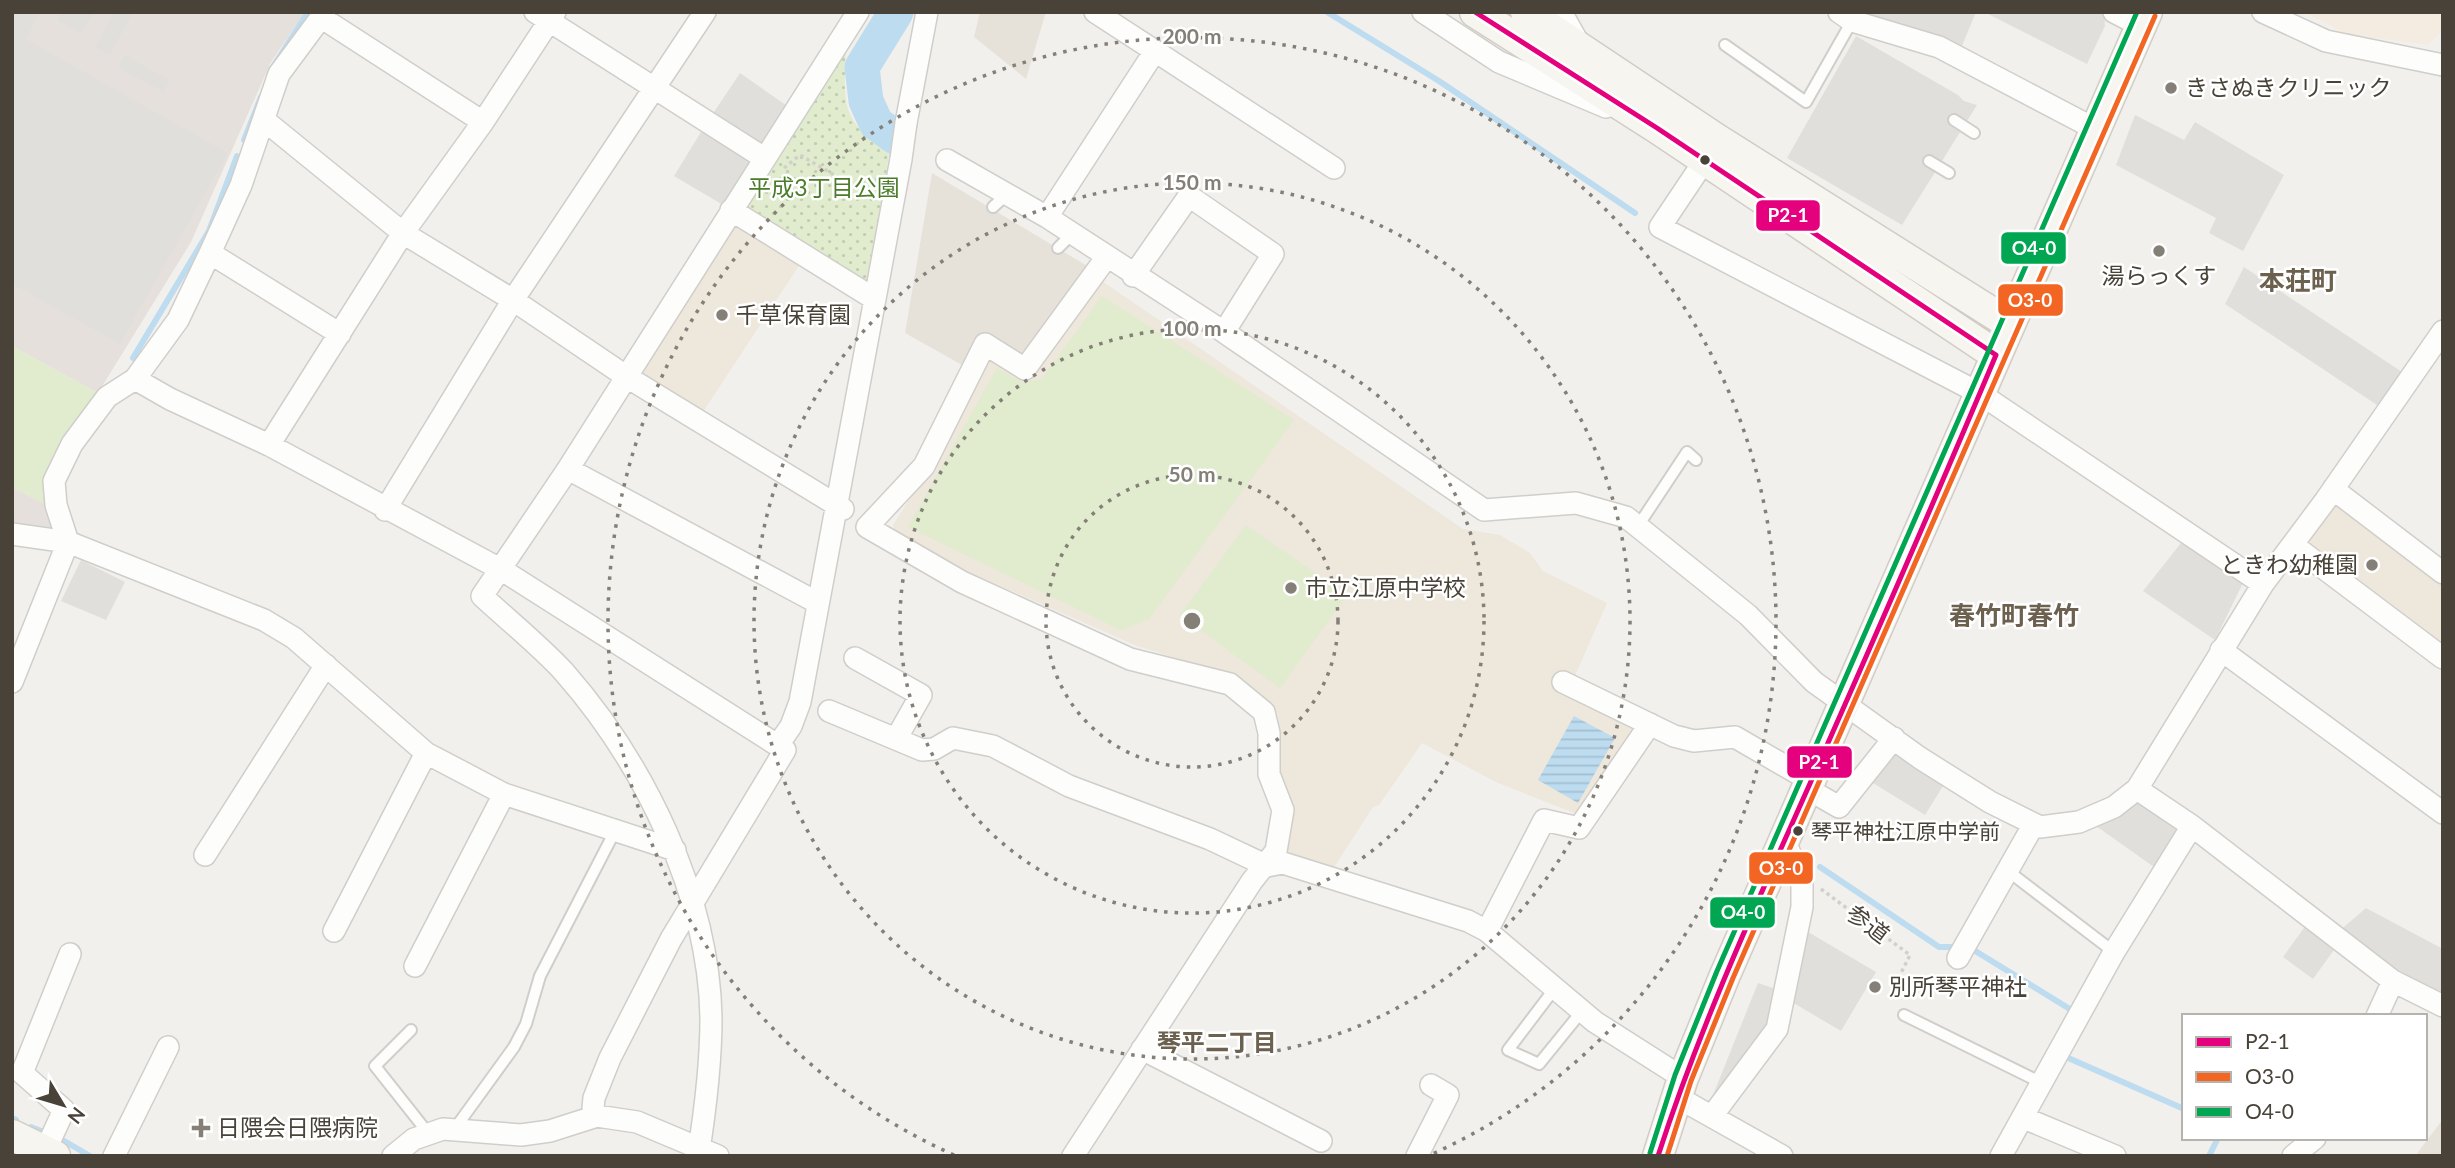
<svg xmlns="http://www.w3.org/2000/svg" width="2455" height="1168" font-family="Lato,'Noto Sans JP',sans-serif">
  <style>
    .residential { fill: #e6e2da }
    .commercial { fill: #f4ece0 }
    .industrial { fill: #e5e0dc }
    .education { fill: #ede7dc }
    .grass { fill: url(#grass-dots) }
    .pitch { fill: #e0eccd }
    .parking { fill: #e1dfdc }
    .water { fill: url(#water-rules) }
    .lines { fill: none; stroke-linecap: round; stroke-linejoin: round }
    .stream { stroke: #bddcf0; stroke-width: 6 }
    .river { stroke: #bddcf0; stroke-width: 35 }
    .lane-casing { stroke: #d0ceca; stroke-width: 14 }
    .street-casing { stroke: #d0ceca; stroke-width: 24 }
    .secondary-casing { stroke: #d2cdc4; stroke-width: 33 }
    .path { stroke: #d2d0cb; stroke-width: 3.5; stroke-dasharray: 3.5 3.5; stroke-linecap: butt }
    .lane { stroke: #fdfdfc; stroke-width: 10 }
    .street { stroke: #fdfdfc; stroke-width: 21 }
    .secondary { stroke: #f7f5f0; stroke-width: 30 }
    .street-bridge-casing { stroke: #d0ceca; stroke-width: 24; stroke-linecap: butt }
    .street-bridge { stroke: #fdfdfc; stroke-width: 21 }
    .bus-1-casing { stroke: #fff; stroke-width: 10 }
    .bus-2-casing { stroke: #fff; stroke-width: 10 }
    .bus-3-casing { stroke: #fff; stroke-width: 10 }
    .bus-1 { stroke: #e5007d; stroke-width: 5 }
    .bus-2 { stroke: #f26522; stroke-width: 5 }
    .bus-3 { stroke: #00a651; stroke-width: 5 }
    .ring { fill: none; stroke: #847f77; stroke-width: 3.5; stroke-dasharray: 3.5 7 }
    .poi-dot { fill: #847f77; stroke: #fff; stroke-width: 2.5 }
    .bus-dot { fill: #494238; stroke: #fff; stroke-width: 2.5 }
    .labels { text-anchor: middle; stroke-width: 5; stroke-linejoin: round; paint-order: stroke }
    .bus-label { font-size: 21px; fill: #494238; stroke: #fff; text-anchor: start }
    .poi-label { font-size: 23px; fill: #494238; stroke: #fff; text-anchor: start }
    .park-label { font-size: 23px; fill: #4a7c29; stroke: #fff }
    .street-label { font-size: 23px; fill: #494238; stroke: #fff }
    .neighbourhood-label { font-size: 24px; font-weight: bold; fill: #6c604f; stroke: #fff }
    .quarter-label { font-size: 26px; font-weight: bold; fill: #6c604f; stroke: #fff }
    .centre { fill: #847f77; stroke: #fff; stroke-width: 3.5 }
    .ring-label { font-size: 21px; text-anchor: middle; font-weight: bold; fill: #847f77; stroke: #fff; stroke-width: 5; stroke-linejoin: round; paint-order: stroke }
    .line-badge { stroke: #fff; stroke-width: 2.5 }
    .badge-label { font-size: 19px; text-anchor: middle; font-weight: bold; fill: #fff }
  </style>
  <defs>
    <pattern id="grass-dots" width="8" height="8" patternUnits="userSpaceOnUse" patternTransform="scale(1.75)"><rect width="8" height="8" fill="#e0eccd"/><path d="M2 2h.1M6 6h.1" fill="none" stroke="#c2ccb1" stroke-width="1.8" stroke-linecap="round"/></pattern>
    <pattern id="water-rules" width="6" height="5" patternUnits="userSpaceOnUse" patternTransform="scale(1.75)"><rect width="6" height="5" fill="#bddcf0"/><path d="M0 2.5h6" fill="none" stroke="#a4becf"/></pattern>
  </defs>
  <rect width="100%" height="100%" fill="#f2f0ed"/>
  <path class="residential" d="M980,12h66l-20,67 -52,-42z
    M932,173l162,97 -67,88 -44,-22 -21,29 -57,-32z
    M2443,1119v37h-28z"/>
  <path class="commercial" d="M2304,12h139v18l-15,15 -82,-11z"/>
  <path class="industrial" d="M12,12h293l-34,50 -80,180 -93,151 -86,-47z
    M12,487l37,19 3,20 -9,4 -31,-5z"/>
  <path class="education" d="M736,225l66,36 -99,151 -60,-36 -1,-8z
    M1102,281l361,248 37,6 30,18 13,18 64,32 -33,75 66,50 -27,29 -34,58 -83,-33 -74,-39 -43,62 -6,2 -42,65 -47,-14 -9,-90 3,-54 -43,-38 -98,-30 -166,-73 -76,-40 -2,-8 34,-53 58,-113 8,-2 37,17z
    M2335,501l108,79v73l-141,-104z"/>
  <path class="grass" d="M846,47c-2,59 -7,70 43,107l-19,129 -8,3 -120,-78z"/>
  <path class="pitch" d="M1102,296l192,124 -145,199 -28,11 -213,-103 89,-159 25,15 20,-4z
    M12,346l86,47 -45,62 -10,30 6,21 -37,-19z
    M1246,525l101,70 -67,93 -100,-73z"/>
  <path class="parking" d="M12,12h28l-14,27 202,114 -108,191 -108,-60z
    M61,12h33l-13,22 -24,-14z
    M114,12h19l-23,43 -15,-8z
    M1849,12h127l-17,41z
    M1984,12h120l1,14 -18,38z
    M1856,36l102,59 6,6 13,4 -75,120 -115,-67z
    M125,55l45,25 -6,12 -46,-24z
    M740,73l50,35 -21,33 -11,2 -44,-31z
    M2135,115l49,25 11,-18 89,53 -41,76 -34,-18 7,-15 -100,-53z
    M704,127l46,29 3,10 -25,42 -54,-32z
    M2244,267l158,105 -25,33 -152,-101z
    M2181,543l62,40 -28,57 -72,-49z
    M81,560l44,22 -19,38 -45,-19z
    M1896,746l52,32 -23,37 -52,-32z
    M2138,800l43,30 -27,37 -58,-41z
    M2366,908l77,41v49l-105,-66z
    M2309,921l30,22 -26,36 -30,-22z
    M1798,926l78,46 -35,59 -56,-33z
    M1758,983l18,6 -14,53 -40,56 -9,-3z"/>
  <path class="water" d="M1574,716l41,22 -37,65 -40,-23z"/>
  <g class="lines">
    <path class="stream" d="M1327,12l112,69 196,132
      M271,70l37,-58
      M244,140l17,-43
      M133,358l76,-127 28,-75
      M1820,867l119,80h17
      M1972,949l101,62
      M2066,1057l118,52
      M12,1118l4,2
      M31,1127l15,6
      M59,1138l31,18
      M2209,1156l9,-18"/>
    <path class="river" d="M895,137l-19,-14 -10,-22 -4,-34 34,-55"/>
    <g class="lane-casing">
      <path id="lane" d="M1725,45l81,57 46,-81
        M1954,120l20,13
        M1929,161l20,12
        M993,207l13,-12
        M1058,248l14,-14
        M1638,526l49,-74 9,8
        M2008,871l106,81
        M1555,988l-47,62 31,14 43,-53
        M1904,1015l138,68
        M411,1030l-36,36 53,67
        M456,1127l58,-80 12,-23 14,-48 75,-145"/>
    </g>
    <g class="street-casing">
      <path id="street" d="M325,12l-46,62 -38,111 -31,68 -32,67 -43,59 35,20 99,46 233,125 283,180 -114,189 -61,119 -16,40 -1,10 4,8
        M535,12l229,146
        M1423,12l76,50 107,45
        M1561,12l18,32
        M1839,12l13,9 87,26 156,82
        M2114,12l27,14
        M2263,12l63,29 117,24
        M322,18l161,104
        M1155,51l179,117
        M264,120l139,113 110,67 114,77 216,132
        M906,123l21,-111
        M1713,148l-53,79 319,166 284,191
        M947,160l100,57 177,115 260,178 92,-7 50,14 122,98 66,67 106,76 70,44 50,25 39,-5 35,-15 23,-18 126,-205 62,-83 118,-170
        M731,210l142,88
        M1047,217l108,-166 -60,-39
        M210,253l130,81
        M1133,276l56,-80 84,58 -49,78
        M269,445l134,-212 80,-111 72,-110
        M568,469l250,134
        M2333,489l110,84
        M385,510l128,-210 192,-288
        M12,534l56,8 196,78 30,18 132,115 78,41 171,56
        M2293,545l150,113
        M2221,650l222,163
        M855,658l66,37 -25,44
        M12,682l56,-140 -12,-37 -2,-24 18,-37 35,-47 28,-18
        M1563,682l111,54 20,5 41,-4 76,44
        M829,711l93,39 12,-1 19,-11 40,8 76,40 141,53 57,27 16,-3 185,58 19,10 108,91 88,56
        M778,745l13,-19 9,-24 101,-543
        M1808,789l31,18 55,-69
        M2137,789l55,37 201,155 50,25
        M205,855l121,-190
        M334,931l92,-178
        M1487,931l57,-111 35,8 71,-104
        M1958,958l76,-134
        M415,966l89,-172
        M2377,1016l16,-35
        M1142,1049l179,92
        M1677,1097l105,59
        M1712,1116l65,-87 25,-122v-24l-17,-42
        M2024,1118l91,38
        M45,1151l19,-41 -42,-37 48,-119
        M114,1156l54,-109
        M393,1156l21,-17 29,-10 78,6 29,-4 47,-15 40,6 81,34
        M698,1156c7,-44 13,-93 13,-138 -2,-123 -67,-255 -147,-346 -25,-27 -55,-51 -82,-76l86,-127 290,-457
        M1073,1156l179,-275 24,-30 7,-41 -14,-36v-41l-5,-21 -34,-28 -100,-25 -168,-77 -95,-55 57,-61 61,-122 40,25 81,-111
        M1417,1156l31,-61 -17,-10
        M2001,1156l113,-204 78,-126
        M2293,1156l22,-18"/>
    </g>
    <g class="secondary-casing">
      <path id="secondary" d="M1475,12l182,116 339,227
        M1526,12l192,128 292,184
        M12,1135l43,21
        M1658,1156l25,-78 42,-103 422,-963"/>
    </g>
    <path class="path" d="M784,168l16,-13 53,31 25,-7
      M1821,889l89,66 -15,30"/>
    <use href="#lane" class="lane"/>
    <use href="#street" class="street"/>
    <use href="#secondary" class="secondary"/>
    <g class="street-bridge-casing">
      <path id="street-bridge" d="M901,159l5,-36"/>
    </g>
    <use href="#street-bridge" class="street-bridge"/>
    <g class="bus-1-casing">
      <path id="bus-1" d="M1475,12l182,116 339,227c-61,145 -124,289 -188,433 -54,121 -109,241 -150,368"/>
    </g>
    <g class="bus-2-casing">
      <path id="bus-2" d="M1667,1156l24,-75 42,-103 422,-962"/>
    </g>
    <g class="bus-3-casing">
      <path id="bus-3" d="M1650,1153l25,-78 42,-104 420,-959"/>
    </g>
    <use href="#bus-1" class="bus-1"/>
    <use href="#bus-2" class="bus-2"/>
    <use href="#bus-3" class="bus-3"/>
  </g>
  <g class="ring">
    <circle cx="1192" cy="621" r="146"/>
    <circle cx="1192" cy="621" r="292"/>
    <circle cx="1192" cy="621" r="438"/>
    <path d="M954 1155A584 584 0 1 1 1430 1155"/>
  </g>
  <g class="poi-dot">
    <circle cx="2171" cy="88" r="7"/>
    <circle cx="2159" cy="251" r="7"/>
    <circle cx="722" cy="315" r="7"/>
    <circle cx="2372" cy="565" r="7"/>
    <circle cx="1291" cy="588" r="7"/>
    <circle cx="1875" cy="987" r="7"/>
    <path d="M197.5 1117.5h7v7h7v7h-7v7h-7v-7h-7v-7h7z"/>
  </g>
  <g class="bus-dot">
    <circle cx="1705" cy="160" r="6"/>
    <circle cx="1798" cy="831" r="6"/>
  </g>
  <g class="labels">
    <g class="bus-label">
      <text x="1811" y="839">琴平神社江原中学前</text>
    </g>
    <g class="poi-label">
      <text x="2185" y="96">きさぬきクリニック</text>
      <text x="2159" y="284" text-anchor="middle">湯らっくす</text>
      <text x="736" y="323">千草保育園</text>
      <text x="2358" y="573" text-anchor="end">ときわ幼稚園</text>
      <text x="1305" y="596">市立江原中学校</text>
      <text x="1889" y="995">別所琴平神社</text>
      <text x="217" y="1136">日隈会日隈病院</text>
    </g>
    <g class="park-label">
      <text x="824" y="196">平成3丁目公園</text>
    </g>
    <g class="street-label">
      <text transform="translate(1868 924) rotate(37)" y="8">参道</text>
    </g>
    <g class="neighbourhood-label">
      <text x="1217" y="1051">琴平二丁目</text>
    </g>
    <g class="quarter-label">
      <text x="2298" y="290">本荘町</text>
      <text x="2014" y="625">春竹町春竹</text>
    </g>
  </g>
  <circle cx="1192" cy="621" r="10" class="centre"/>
  <g class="ring-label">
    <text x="1192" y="44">200 m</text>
    <text x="1192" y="190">150 m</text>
    <text x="1192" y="336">100 m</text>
    <text x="1192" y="482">50 m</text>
  </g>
  <g class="line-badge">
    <rect x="1755" y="199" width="66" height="33" rx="7" fill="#e5007d"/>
    <rect x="2000" y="231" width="67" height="34" rx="7" fill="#00a651"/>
    <rect x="1997" y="283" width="67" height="34" rx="7" fill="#f26522"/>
    <rect x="1786" y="745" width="67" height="34" rx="7" fill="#e5007d"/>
    <rect x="1748" y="851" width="66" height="34" rx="7" fill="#f26522"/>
    <rect x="1709" y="896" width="67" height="33" rx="7" fill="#00a651"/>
  </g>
  <g class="badge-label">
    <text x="1788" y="222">P2-1</text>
    <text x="2034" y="255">O4-0</text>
    <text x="2030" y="307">O3-0</text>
    <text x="1819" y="769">P2-1</text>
    <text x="1781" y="875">O3-0</text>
    <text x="1743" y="919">O4-0</text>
  </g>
  <rect width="2455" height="1168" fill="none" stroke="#494238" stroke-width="28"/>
  <rect x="2182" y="1014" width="245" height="126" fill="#ffffff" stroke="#b6b3af" stroke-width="2"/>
  <rect x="2196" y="1037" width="35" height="10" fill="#e5007d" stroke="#b6b3af" stroke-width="2"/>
  <text x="2245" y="1049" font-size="21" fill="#494238">P2-1</text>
  <rect x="2196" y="1072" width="35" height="10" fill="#f26522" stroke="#b6b3af" stroke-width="2"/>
  <text x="2245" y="1084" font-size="21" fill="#494238">O3-0</text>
  <rect x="2196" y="1107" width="35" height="10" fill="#00a651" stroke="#b6b3af" stroke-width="2"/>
  <text x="2245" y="1119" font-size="21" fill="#494238">O4-0</text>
  <g transform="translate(63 1105) rotate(128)" stroke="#ffffff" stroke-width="5" paint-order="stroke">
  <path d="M0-5L12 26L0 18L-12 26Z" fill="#494238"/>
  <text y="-10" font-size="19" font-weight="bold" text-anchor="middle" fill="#494238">N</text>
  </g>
</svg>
